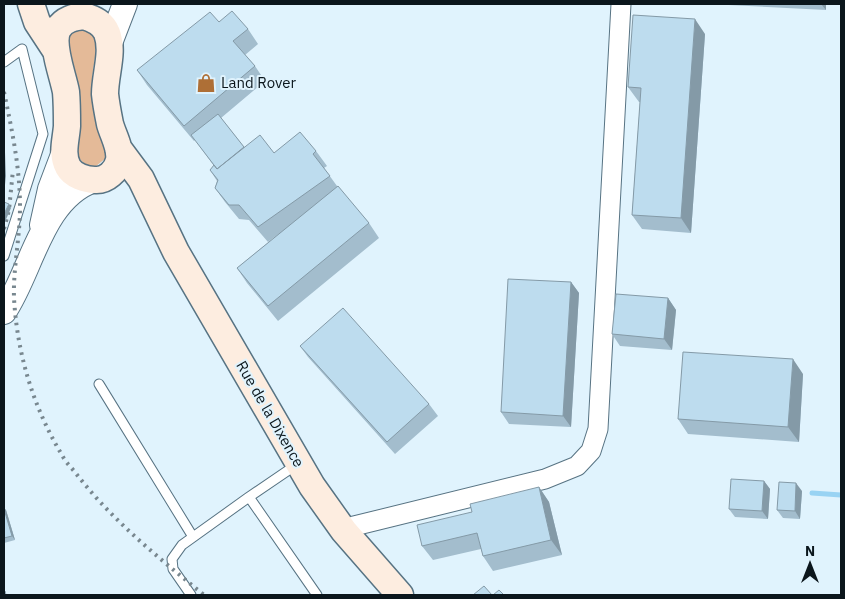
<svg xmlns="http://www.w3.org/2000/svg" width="845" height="599" font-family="'IBM Plex Sans',sans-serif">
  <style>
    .green { fill: #e4ba98 }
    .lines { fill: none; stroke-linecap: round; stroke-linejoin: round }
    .stream { stroke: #99d3f3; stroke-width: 5 }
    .service-casing { stroke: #577383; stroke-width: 11 }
    .minor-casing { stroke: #577383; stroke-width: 21 }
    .tertiary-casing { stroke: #577383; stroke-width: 26 }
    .secondary-casing { stroke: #577383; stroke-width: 29 }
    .service { stroke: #fff; stroke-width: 9 }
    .minor { stroke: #fff; stroke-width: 19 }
    .tertiary { stroke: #fff; stroke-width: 24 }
    .secondary { stroke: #fdede0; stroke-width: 26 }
    .rail { stroke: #78878f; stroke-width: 4; stroke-dasharray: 2.5 5; stroke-linecap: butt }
    .wall { fill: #a3bdcd }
    .shaded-wall { fill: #849aa7 }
    .building { fill: #bddcee; stroke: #849aa7 }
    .labels { text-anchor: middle; stroke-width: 4; stroke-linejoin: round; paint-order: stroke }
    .poi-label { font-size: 15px; fill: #0b161c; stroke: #e0f3fd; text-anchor: start }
    .street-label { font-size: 15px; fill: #0b161c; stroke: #e0f3fd }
  </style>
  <rect width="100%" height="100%" fill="#e0f3fd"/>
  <path class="green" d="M76,27l19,7c4,18 -5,38 -3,59 1,10 2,21 5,31 3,11 9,22 9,34l-11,9 -7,1 -11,-12c0,-24 2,-49 -1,-73 -1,-16 -8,-30 -9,-46z"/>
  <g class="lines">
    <path class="stream" d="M812,493l29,2"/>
    <g class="service-casing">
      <path id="service" d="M4,62l18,-13 21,85 -39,122
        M99,384l94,153
        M249,497l68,98
        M191,595l-18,-26 -1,-10 10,-14 67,-48 47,-32"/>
    </g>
    <g class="minor-casing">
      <path id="minor" d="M344,531l10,-5 191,-47 32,-13 14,-15 7,-22 23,-425"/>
    </g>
    <g class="tertiary-casing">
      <path id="tertiary" d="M110,43l15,-39
        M42,225l8,-36 14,-37
        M4,312c28,-41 37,-113 90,-132"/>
    </g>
    <g class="secondary-casing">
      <path id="secondary" d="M31,4l6,18 19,29
        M84,16c10,3 19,7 23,17 7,19 -2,41 -2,61 1,10 3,20 5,30 3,11 11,24 9,36 -2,11 -13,21 -24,20 -9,0 -22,-4 -27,-13 -7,-13 -2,-27 -1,-41 0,-11 0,-23 -1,-34 -3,-17 -16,-48 -8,-63 6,-10 16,-12 26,-13z
        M118,148l23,31 35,73 136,234 32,45 56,64"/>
    </g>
    <use href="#service" class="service"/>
    <use href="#minor" class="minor"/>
    <use href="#tertiary" class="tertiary"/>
    <use href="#secondary" class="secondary"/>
    <path class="rail" d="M4,92c8,38 16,76 16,115 0,31 -7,61 -6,91 3,55 19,109 48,157 4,8 11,14 16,21 36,46 81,82 126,119
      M4,229l5,-19 4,-40"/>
  </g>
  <path class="wall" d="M708,4h118v6z
    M219,22l29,7 10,15 -13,11 10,11 10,15 -44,37 23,29 30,6 42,-2 11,15 -3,2 13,18 32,37 10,15 -101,83 -31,-38 -10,-15 44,-36 -13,10 -19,-22 -10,-1 -14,-17 -10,-14 2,-7 -7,-11 4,-4 -19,-26 -1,1 -47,-56 -10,-15z
    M705,34l-14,199 -49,-4 -10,-14 8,-113h-1l-11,-15z
    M571,282l8,11 -8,134 -62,-3 -8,-12z
    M668,298l8,12 -4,40 -52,-4 -8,-12z
    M300,346l129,58 9,12 -43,38 -87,-97z
    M803,374l-4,68 -111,-8 -10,-15z
    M764,481l6,8 -2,30 -33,-2 -6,-8z
    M539,487l10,15 13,53 -69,16 -10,-15 -2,-7 -48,11 -11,-14 50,-34z
    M802,491l-2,28 -17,-1 -6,-8z
    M4,508l2,2 9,30 -11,3z"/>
  <path class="shaded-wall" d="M821,4h5v6z
    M695,19l10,15 -14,199 -10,-15z
    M4,128l2,48 -2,18z
    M9,204l2,4 -7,16v-10z
    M571,282l8,11 -8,134 -8,-11z
    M668,298l8,12 -4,40 -8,-11z
    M793,359l10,15 -4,68 -11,-15z
    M764,481l6,8 -2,30 -6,-8z
    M796,483l6,8 -2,28 -5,-8z
    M539,487l10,15 13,53 -11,-15z
    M4,508l2,2 9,30 -3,-4z"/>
  <path class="building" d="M232,11l16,18 -15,12 22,25 -71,60 -47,-56 73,-58 9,10z
    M633,15l62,4 -14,199 -49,-3 9,-127 -13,-1z
    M218,114l26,33 -27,22 -26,-34z
    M300,132l16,19 -3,3 17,22 -72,51 -19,-22h-10l-14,-17 3,-8 -8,-10 4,-5 3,4 43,-34 14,18z
    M338,186l31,37 -101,83 -31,-38z
    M4,202l5,2 -5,10z
    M508,279l63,3 -8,134 -62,-4z
    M616,294l52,4 -4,41 -52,-5z
    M343,308l86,96 -42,38 -87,-96z
    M683,352l110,7 -5,68 -110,-8z
    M731,479l33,2 -2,30 -33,-2z
    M779,482l17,1 -1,28 -18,-1z
    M539,487l12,53 -68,16 -6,-23 -55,13 -5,-21 55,-13 -2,-8z
    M4,509l8,27 -8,2z
    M484,586l8,9h-19z
    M499,590l5,5h-11z
    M4,591h1l1,4h-2z"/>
  <defs>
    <g id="shop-bare" transform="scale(1.5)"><path d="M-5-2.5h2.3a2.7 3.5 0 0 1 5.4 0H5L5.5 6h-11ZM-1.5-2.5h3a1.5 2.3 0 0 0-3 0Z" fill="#ae6f36" stroke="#e0f3fd" stroke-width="2.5" paint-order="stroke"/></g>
  </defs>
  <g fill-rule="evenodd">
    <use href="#shop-bare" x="206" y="83"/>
  </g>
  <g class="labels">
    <g class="poi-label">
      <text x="221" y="88">Land Rover</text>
    </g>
    <g class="street-label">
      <text transform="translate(270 414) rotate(60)" y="5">Rue de la Dixence</text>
    </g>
  </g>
  <rect width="845" height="599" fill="none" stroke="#0b161c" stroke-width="10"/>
  <g transform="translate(810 564)" stroke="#e0f3fd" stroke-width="4" paint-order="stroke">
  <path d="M0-4L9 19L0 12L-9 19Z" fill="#0b161c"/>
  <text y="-8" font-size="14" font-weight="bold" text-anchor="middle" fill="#0b161c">N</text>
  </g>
</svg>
